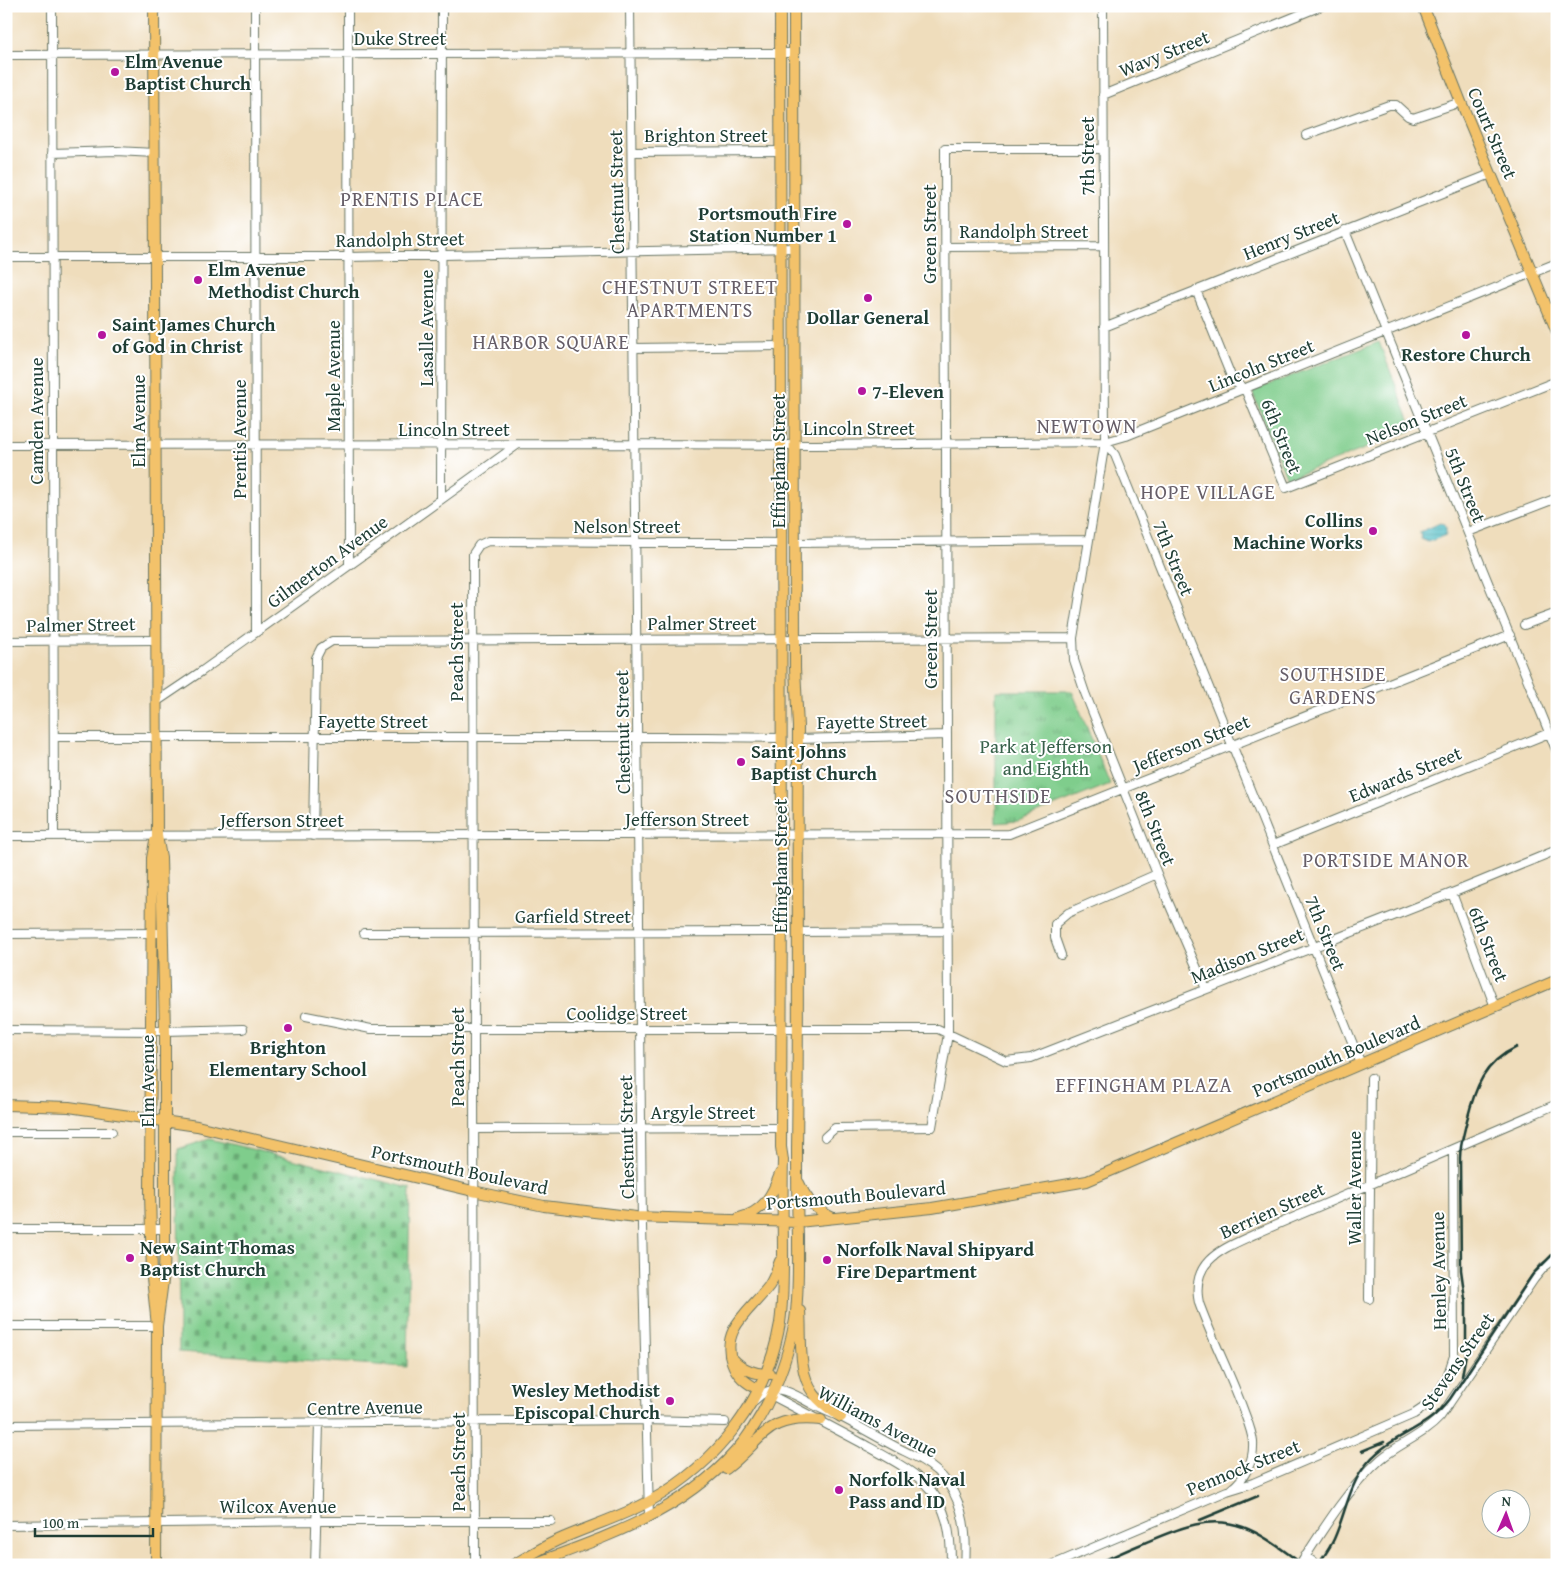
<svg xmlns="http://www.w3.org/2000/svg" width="1563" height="1571" font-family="'Gentium Book Plus',serif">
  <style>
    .grass { fill: #7fcd8c; stroke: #4f8560 }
    .cemetery { fill: url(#cemetery-stones); stroke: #4f8560 }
    .park { fill: url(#park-tufts); stroke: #4f8560 }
    .water { fill: url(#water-rules); stroke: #377e7d }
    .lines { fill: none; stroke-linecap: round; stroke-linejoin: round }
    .minor-casing { stroke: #687564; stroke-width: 10 }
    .major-casing { stroke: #687564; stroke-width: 12 }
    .minor { stroke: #fff; stroke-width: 8 }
    .major { stroke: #f3c26a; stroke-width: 10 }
    .rail { stroke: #1f3d34; stroke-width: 2.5 }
    .poi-dot { fill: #b5179e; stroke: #fff; stroke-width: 2 }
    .labels { text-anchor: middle; stroke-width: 4; stroke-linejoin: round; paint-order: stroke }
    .street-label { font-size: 19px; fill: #1f3d34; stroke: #fff }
    .poi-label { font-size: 19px; font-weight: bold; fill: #1f3d34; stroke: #fff; text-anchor: start }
    .park-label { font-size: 19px; fill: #37614a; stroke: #fff }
    .neighbourhood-label { font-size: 20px; letter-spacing: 1px; fill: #665e68; stroke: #fff }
  </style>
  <defs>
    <pattern id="cemetery-stones" width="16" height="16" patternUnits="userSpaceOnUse" patternTransform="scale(1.25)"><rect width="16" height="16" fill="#7fcd8c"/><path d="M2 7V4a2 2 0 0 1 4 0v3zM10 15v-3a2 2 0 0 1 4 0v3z" fill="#67a873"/></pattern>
    <pattern id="park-tufts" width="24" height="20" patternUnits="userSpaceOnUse" patternTransform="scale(1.25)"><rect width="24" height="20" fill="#7fcd8c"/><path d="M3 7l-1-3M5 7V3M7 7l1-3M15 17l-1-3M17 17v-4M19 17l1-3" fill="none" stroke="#67a873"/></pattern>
    <pattern id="water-rules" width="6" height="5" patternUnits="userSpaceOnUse" patternTransform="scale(1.25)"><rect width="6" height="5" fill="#4fbec6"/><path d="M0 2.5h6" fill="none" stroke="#419ca2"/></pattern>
  </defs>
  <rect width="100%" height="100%" fill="#fff"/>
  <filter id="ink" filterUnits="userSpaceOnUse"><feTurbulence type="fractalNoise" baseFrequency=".02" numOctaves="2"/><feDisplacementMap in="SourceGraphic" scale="10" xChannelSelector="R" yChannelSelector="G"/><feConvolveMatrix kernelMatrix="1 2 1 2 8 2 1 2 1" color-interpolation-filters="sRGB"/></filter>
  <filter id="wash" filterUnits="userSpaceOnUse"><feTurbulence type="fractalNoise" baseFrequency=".0096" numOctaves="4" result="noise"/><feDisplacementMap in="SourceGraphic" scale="20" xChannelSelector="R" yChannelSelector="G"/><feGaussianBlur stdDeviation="1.12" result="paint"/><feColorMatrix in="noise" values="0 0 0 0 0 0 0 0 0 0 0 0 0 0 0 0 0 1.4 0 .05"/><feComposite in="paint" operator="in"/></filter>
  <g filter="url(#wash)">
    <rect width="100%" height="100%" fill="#efddbc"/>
    <path class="grass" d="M1379,342l34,88 -126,49 -35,-88z"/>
    <path class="cemetery" d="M210,1139l200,49 -3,179 -228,-15 -1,-203z"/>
    <path class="park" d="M996,691h76l38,93 -92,37 -22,2z"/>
    <path class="water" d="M1440,523l5,1 1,4v7l-18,7 -7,-3 -1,-7z"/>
  </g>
  <g filter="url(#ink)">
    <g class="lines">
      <g class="minor-casing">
        <path id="minor" d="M52,6l2,830
          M255,6l1,626
          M348,6l1,559
          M630,6l12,1220 7,291
          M1103,6l2,436 -32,196 1,22 11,33 82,206 39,90
          M6,55l788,-2
          M1103,95l218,-89
          M1306,135l83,-30h7l12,11 5,2 48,-16
          M632,152l148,-1
          M52,153l64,-2 39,2
          M1345,231l212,521
          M945,247l159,-1
          M6,257h342l446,-9
          M1196,290l37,91 12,8 41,99 271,-107
          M1104,327l387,-153
          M634,348l147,-2
          M1105,442l10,13 246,609
          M6,445l629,-1 180,1 290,-3 21,-6 431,-173
          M441,499l1,-493
          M1468,532l89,-34
          M795,543l293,-3
          M1524,625l33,-12
          M6,641l150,-1
          M156,702l46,-31 315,-226
          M54,737h653l75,1
          M798,739l149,-4
          M6,836l1003,-2 501,-199
          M313,836l3,-178 5,-10 11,-7 741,-3
          M1273,845l276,-112
          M1452,893l43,114
          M797,932l151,-1
          M364,933l417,-1
          M6,934l151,-1
          M1061,955l-6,-17v-14l13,-11 89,-39
          M306,1016l65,13h567l68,32 25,-3 421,-165 105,-43
          M6,1030l159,1 78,-2
          M474,1129l308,-1
          M6,1132h106
          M825,1137l10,-9 97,-1 16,-93 -3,-885h158
          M6,1229h158
          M1369,1299l2,-221
          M6,1326h151
          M767,1393c31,16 61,32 91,48 61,34 94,46 93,124
          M755,1400c20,-20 36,-7 57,4 9,5 18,9 29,13 19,10 38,21 57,31 10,5 22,10 31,17 33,23 39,62 36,100
          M6,1425l640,-5 79,2
          M1231,1489c15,-11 23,-29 22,-47 -1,-11 -6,-22 -10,-33 -13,-36 -31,-70 -44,-106 -9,-43 24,-54 56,-69l302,-130
          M6,1525l310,-4h235
          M1305,1556l13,9
          M315,1565l4,-141
          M475,1565l-2,-1011 6,-9 9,-4 293,2
          M1052,1565l175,-74 26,-8 161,-69 12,-8 14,-16 7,-13 7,-21 -1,-207
          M1300,1565c23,-36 49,-78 81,-106 19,-16 43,-24 59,-42l94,-138 10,-12 13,-9"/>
      </g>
      <g class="major-casing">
        <path id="major" d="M154,6l3,830 4,21 4,174v209l-1,33 -7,53
          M1423,6l38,96 96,230
          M155,841l-3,17 -2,333 2,87 5,48 -1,239
          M6,1105l63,2 128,19 276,65 71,15 92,11 162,5 134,-14 155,-27 470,-201
          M799,1183c8,18 17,27 34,35
          M739,1218c24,-6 33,-22 41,-44
          M800,1311c2,26 -3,61 14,83 7,10 17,16 27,23
          M733,1359c9,10 23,16 37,15
          M758,1389c-12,-6 -21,-13 -26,-27 -12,-33 19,-52 37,-76 5,-8 8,-16 11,-25
          M726,1469c38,-29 39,-55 95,-49
          M513,1565c14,-8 28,-17 43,-24 31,-14 65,-24 94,-40 67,-37 117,-101 130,-178 3,-21 3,-43 3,-64 0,-33 -1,-66 0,-99l-2,-13 1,-262 -2,-879
          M531,1565c79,-30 159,-55 213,-124 26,-35 43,-78 51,-121 4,-28 3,-55 3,-83 -1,-30 -1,-59 -1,-88 2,-141 0,-282 1,-422l-3,-59 -1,-662"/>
      </g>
      <use href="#minor" class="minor"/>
      <use href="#major" class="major"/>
      <path class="rail" d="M1466,1306l-5,-36 -1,-112c0,-13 4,-25 7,-38 8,-32 17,-58 50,-73
        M1462,1376l4,-22v-55
        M1362,1451l22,-9
        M1200,1520l58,-24
        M1095,1565c16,-8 32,-15 49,-22 31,-13 64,-29 99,-16 22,8 42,25 61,38
        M1318,1565c6,-9 12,-17 16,-26 12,-27 15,-55 34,-77 25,-29 58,-31 82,-63l83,-125 24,-24"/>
    </g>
  </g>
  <g class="poi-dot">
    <circle cx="115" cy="72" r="5"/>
    <circle cx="847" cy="224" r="5"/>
    <circle cx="198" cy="280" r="5"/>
    <circle cx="868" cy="298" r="5"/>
    <circle cx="102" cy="335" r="5"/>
    <circle cx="1466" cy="335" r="5"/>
    <circle cx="862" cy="391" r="5"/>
    <circle cx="1373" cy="531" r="5"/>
    <circle cx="741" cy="762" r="5"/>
    <circle cx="288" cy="1028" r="5"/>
    <circle cx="130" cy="1258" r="5"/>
    <circle cx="827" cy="1260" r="5"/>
    <circle cx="670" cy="1401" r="5"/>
    <circle cx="839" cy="1490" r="5"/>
  </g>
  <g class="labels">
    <g class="street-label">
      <text x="400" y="45">Duke Street</text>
      <text transform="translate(1164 53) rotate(-22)" y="7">Wavy Street</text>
      <text transform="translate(1493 133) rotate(67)" y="7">Court Street</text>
      <text x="706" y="142">Brighton Street</text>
      <text transform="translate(1087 156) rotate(-90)" y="7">7th Street</text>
      <text transform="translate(616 192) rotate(-91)" y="7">Chestnut Street</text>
      <text x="1024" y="238">Randolph Street</text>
      <text transform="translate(929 234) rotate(-90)" y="7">Green Street</text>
      <text transform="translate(1291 235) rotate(-22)" y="7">Henry Street</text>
      <text transform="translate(400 239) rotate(-1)" y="7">Randolph Street</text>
      <text transform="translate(426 328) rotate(-90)" y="7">Lasalle Avenue</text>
      <text transform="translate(1261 365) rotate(-22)" y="7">Lincoln Street</text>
      <text transform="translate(333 376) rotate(-90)" y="7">Maple Avenue</text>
      <text transform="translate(1416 419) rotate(-22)" y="7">Nelson Street</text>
      <text transform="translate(36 421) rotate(-90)" y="7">Camden Avenue</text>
      <text transform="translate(138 421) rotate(-90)" y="7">Elm Avenue</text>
      <text x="859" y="435">Lincoln Street</text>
      <text x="454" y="436">Lincoln Street</text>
      <text transform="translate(1282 436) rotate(68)" y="7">6th Street</text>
      <text transform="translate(239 439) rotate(-90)" y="7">Prentis Avenue</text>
      <text transform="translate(778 461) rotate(-90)" y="7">Effingham Street</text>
      <text transform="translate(1466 485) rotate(68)" y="7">5th Street</text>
      <text x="627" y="533">Nelson Street</text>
      <text transform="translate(1174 558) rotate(68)" y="7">7th Street</text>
      <text transform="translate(327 561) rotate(-36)" y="7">Gilmerton Avenue</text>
      <text x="702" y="630">Palmer Street</text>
      <text transform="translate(81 624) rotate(-1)" y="7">Palmer Street</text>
      <text transform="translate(930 639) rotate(-90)" y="7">Green Street</text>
      <text transform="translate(456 652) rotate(-90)" y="7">Peach Street</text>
      <text x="373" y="728">Fayette Street</text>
      <text transform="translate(872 721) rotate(-1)" y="7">Fayette Street</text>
      <text transform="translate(622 732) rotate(-91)" y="7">Chestnut Street</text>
      <text transform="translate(1191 743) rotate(-22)" y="7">Jefferson Street</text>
      <text transform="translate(1405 774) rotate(-22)" y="7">Edwards Street</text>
      <text x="687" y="826">Jefferson Street</text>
      <text x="282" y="827">Jefferson Street</text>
      <text transform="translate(1156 828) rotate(68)" y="7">8th Street</text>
      <text transform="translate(780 866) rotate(-90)" y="7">Effingham Street</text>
      <text x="573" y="923">Garfield Street</text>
      <text transform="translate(1326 933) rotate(68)" y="7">7th Street</text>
      <text transform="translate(1489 944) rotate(69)" y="7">6th Street</text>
      <text transform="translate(1247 955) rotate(-22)" y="7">Madison Street</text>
      <text x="627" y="1020">Coolidge Street</text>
      <text transform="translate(1336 1056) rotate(-23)" y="7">Portsmouth Boulevard</text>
      <text transform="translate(457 1057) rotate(-90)" y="7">Peach Street</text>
      <text transform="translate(147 1081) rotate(-90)" y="7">Elm Avenue</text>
      <text x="703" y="1119">Argyle Street</text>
      <text transform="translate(626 1137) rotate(-91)" y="7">Chestnut Street</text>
      <text transform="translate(460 1169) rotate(12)" y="7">Portsmouth Boulevard</text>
      <text transform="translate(1354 1188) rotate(-90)" y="7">Waller Avenue</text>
      <text transform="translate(856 1195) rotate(-5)" y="7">Portsmouth Boulevard</text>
      <text transform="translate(1272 1210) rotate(-24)" y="7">Berrien Street</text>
      <text transform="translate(1438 1271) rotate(-91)" y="7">Henley Avenue</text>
      <text transform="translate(1457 1361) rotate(-55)" y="7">Stevens Street</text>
      <text transform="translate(365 1407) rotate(-1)" y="7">Centre Avenue</text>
      <text transform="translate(878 1421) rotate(28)" y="7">Williams Avenue</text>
      <text transform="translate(458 1462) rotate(-90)" y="7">Peach Street</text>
      <text transform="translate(1243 1467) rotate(-22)" y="7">Pennock Street</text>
      <text x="278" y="1513">Wilcox Avenue</text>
    </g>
    <g class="poi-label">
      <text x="125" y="68">Elm Avenue<tspan x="125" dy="22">Baptist Church</tspan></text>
      <text x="837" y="220" text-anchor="end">Portsmouth Fire<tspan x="837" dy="22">Station Number 1</tspan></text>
      <text x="208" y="276">Elm Avenue<tspan x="208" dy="22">Methodist Church</tspan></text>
      <text x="868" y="324" text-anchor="middle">Dollar General</text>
      <text x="112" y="331">Saint James Church<tspan x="112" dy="22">of God in Christ</tspan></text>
      <text x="1466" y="361" text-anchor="middle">Restore Church</text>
      <text x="872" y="398">7-Eleven</text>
      <text x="1363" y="527" text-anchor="end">Collins<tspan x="1363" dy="22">Machine Works</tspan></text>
      <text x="751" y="758">Saint Johns<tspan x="751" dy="22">Baptist Church</tspan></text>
      <text x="288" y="1054" text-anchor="middle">Brighton<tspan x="288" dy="22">Elementary School</tspan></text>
      <text x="140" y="1254">New Saint Thomas<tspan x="140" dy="22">Baptist Church</tspan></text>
      <text x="837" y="1256">Norfolk Naval Shipyard<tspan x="837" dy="22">Fire Department</tspan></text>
      <text x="660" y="1397" text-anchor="end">Wesley Methodist<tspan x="660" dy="22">Episcopal Church</tspan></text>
      <text x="849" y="1486">Norfolk Naval<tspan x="849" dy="22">Pass and ID</tspan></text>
    </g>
    <g class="park-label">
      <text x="1046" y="753">Park at Jefferson<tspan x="1046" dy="22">and Eighth</tspan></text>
    </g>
    <g class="neighbourhood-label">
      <text x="412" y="206">PRENTIS PLACE</text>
      <text x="690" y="294">CHESTNUT STREET<tspan x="690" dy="23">APARTMENTS</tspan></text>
      <text x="551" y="349">HARBOR SQUARE</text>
      <text x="1087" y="433">NEWTOWN</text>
      <text x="1208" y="499">HOPE VILLAGE</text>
      <text x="1333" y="681">SOUTHSIDE<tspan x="1333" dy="23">GARDENS</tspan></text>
      <text x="998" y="803">SOUTHSIDE</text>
      <text x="1386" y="867">PORTSIDE MANOR</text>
      <text x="1144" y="1092">EFFINGHAM PLAZA</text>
    </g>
  </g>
  <rect width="1563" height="1571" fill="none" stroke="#fff" stroke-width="25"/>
  <g transform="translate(1506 1514) rotate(2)"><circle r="24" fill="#ffffff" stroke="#a5b1ae"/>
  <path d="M0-4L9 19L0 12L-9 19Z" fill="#b5179e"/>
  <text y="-8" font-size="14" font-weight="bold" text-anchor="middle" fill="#1f3d34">N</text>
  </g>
  <path d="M35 1528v8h118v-8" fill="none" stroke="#1f3d34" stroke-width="2.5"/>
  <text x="42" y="1528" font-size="15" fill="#1f3d34" stroke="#ffffff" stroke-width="4" paint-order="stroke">100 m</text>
</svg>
